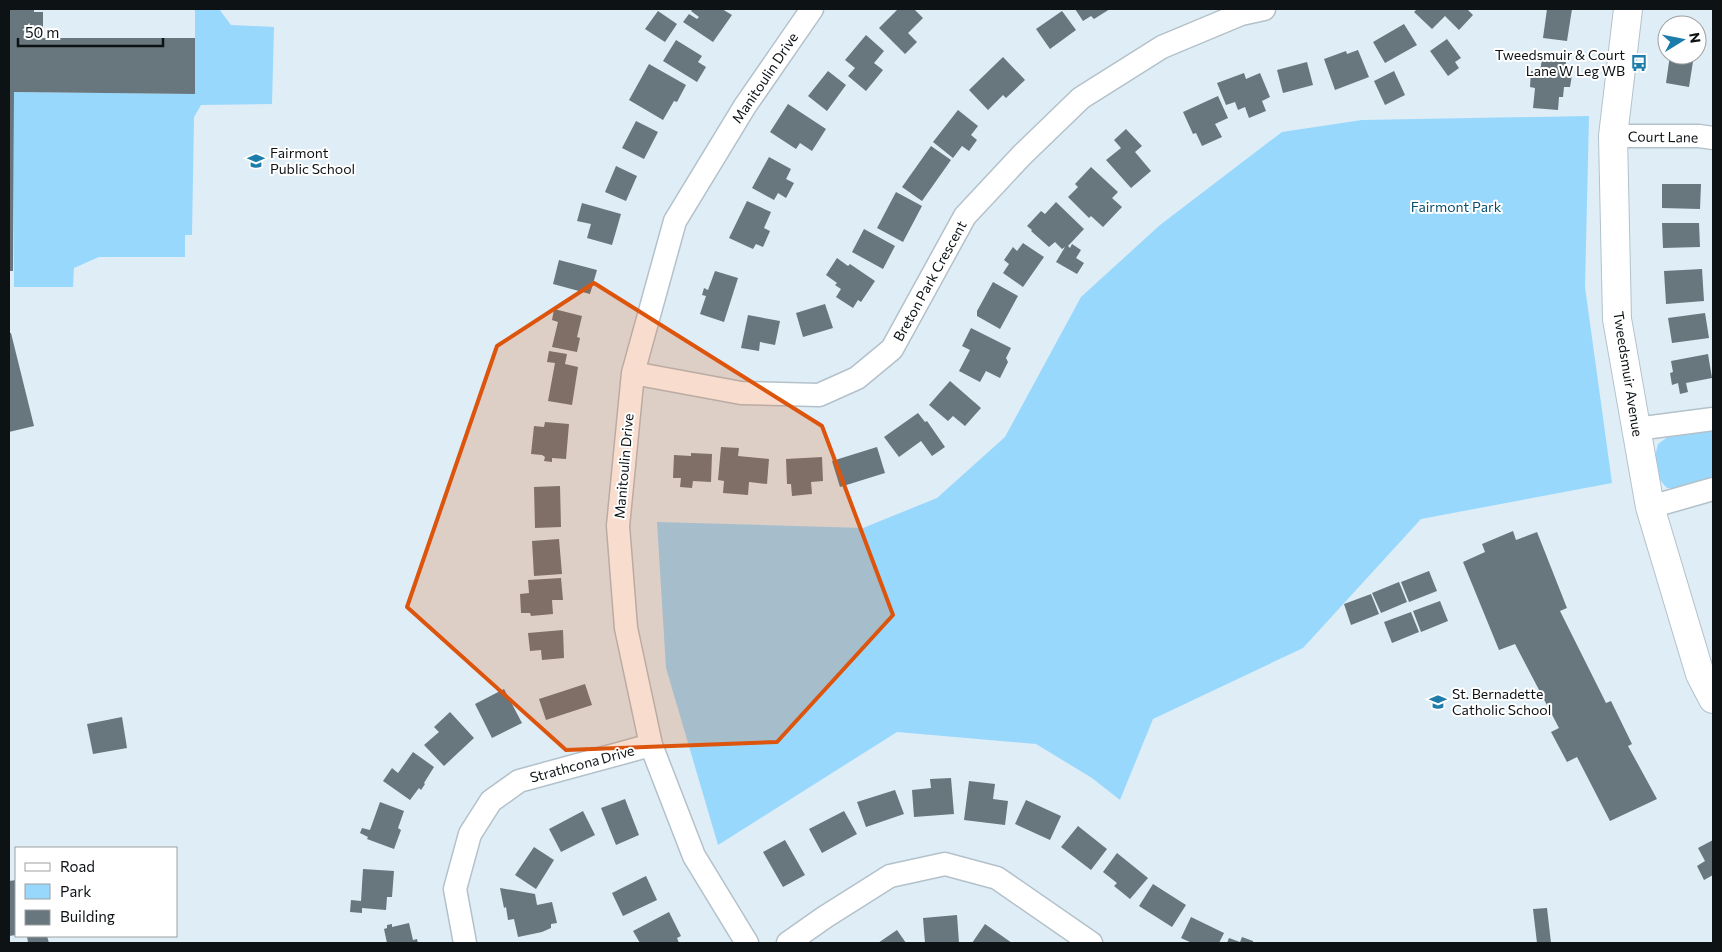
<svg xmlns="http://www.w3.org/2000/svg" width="1722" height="952" font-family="Commissioner,sans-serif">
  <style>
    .green { fill: #99d8fd }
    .building { fill: #68767e }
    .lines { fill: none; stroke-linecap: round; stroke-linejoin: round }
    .street-casing { stroke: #b3c1ca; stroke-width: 25 }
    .secondary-casing { stroke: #b3c1ca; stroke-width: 30 }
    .street { stroke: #fff; stroke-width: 22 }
    .secondary { stroke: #fff; stroke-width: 28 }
    .marked { fill: #dd550c; fill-opacity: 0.2; stroke: #dd550c; stroke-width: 4; stroke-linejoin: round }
    .labels { text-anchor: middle; stroke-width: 4; stroke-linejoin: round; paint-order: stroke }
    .poi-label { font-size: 14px; fill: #0d1215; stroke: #fff; text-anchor: start }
    .street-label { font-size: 14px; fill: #0d1215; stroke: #fff }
    .park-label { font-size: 14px; fill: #0b4f6d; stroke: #fff }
  </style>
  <rect width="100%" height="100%" fill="#deedf6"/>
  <path class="green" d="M195,9h24l12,16 43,2 -2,77 -71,1 -7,12 -2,118h-7v22h-86l-25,11 -1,19h-59v-195l181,2z
    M1589,116l-4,171 27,196 -191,36 -118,129 -150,71 -33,81 -28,-22 -56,-34 -139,-12 -179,113 -52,-177 -9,-146 206,6 74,-30 68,-61 76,-140 79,-72 122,-93 80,-12z
    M1713,427v52l-34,9h-12c-14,-14 -14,-26 -9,-44l11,-8z"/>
  <path class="building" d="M9,9h25v3h9v26h152v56l-181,-2 -1,179h-4z
    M693,9h29l10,6 -19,27 -30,-20 6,-8 8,5 2,-2 -8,-6z
    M898,9h16l9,9 -15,15 9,9 -12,12 -26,-26z
    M1075,9h35l-16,10 -3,-3 -8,5z
    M1417,9h50l6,6 -14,15 -14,-14 -13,13 -18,-17z
    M1547,9h25l-5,32 -24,-3z
    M658,11l19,13 -12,18 -20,-13z
    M1062,11l14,19 -26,19 -14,-20z
    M1404,24l13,21 -32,18 -12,-21z
    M866,35l18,16 -10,12 9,7 -17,21 -18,-15 7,-8 -10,-8z
    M1447,39l14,19 -6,4 4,6 -11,8 -18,-25z
    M676,40l26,16 -4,6 8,5 -9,15 -34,-21z
    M1358,50l11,27 -34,13 -11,-31 22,-8 1,3z
    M1670,55h24l-5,32 -23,-4z
    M1003,57l22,23 -19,18 -3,-3 -15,15 -19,-20z
    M1542,59l24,2 -1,13 7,1 -2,12h-6l-1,10h-4l-1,13 -25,-2 2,-20 -5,-1 1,-16 9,1z
    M1307,62l6,23 -30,8 -6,-23z
    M649,64l37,21 -9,17 -3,-1 -11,19 -34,-20z
    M828,71l18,14 -19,26 -19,-15z
    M1394,71l11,24 -20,10 -11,-24z
    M1244,73l2,6 14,-6 10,24 -8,4 4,10 -17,7 -4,-11 -7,3 -3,-8 -9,3 -9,-22z
    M1218,96l10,22 -13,6 7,13 -20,9 -6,-13 -3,1 -10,-22z
    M788,104l38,25 -14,22 -12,-8 -4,6 -26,-17z
    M958,110l20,16 -7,9 6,5 -8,11 -7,-5 -9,12 -20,-16z
    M636,121l22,11 -14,27 -22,-11z
    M1126,129l16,17 -7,6 16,19 -20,17 -25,-28 15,-12 -7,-8z
    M931,146l20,14 -29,41 -20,-14z
    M769,157l22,12 -5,10 8,4 -8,15 -8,-5 -4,7 -22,-12z
    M616,166l21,10 -11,25 -21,-9z
    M1091,167l27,25 -6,6 10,9 -19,20 -12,-11 -2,2 -21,-21 10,-10 -3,-3z
    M1662,184h39l-1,25 -38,-1z
    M896,192l26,14 -19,36 -26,-14z
    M747,201l24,11 -7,16 6,3 -7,16 -7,-3 -3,5 -24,-11z
    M1056,202l28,27 -16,17 2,2 2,-4 9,6 -5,8 8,5 -7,11 -21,-12 9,-15 -3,2 -7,-7 -6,5 -18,-16 1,-1 -5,-4 14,-15 4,3z
    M582,203l39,11 -9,31 -25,-7 4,-14 -14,-3z
    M1662,223h37l1,24 -37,1z
    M864,229l31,17 -12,23 -31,-17z
    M1023,243l21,14 -21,30 -20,-14 6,-9 -5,-4 9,-13 4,4z
    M837,258l11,8 2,-2 25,17 -14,21 -3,-2 -5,8 -17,-11 5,-8 -6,-4 2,-2 -11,-8z
    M559,260l38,10 -7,24 -37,-10z
    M1702,269l2,32 -38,3 -2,-33z
    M715,271l23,7 -14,44 -24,-8 6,-18 -4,-1 2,-7 4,2z
    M993,282l25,14 -18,33 -23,-13v-5z
    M825,304l8,24 -30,9 -7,-24z
    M554,309l28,7 -5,21 3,1 -3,14 -25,-5 6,-25 -6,-2z
    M1705,313l4,25 -37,5 -4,-25z
    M748,315l32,6 -5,24 -15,-3 -1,9 -18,-3z
    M971,328l40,20 -5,10 2,4 -8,16 -14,-7 -6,11 -21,-11 11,-21 -8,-4z
    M9,333h2l23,93 -25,6z
    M549,351l18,3 -2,10 13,3 -6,38 -24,-4 7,-38 -8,-1z
    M1708,354l4,24 -26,5 2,9 -8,2 -2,-11 -6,2 -2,-12 3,-1 -2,-11z
    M950,381l31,27 -16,18 -12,-10 -5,5 -19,-16z
    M918,413l7,9 2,-1 18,26 -13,9 -11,-15 -22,16 -15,-20z
    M545,422l24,2 -3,35 -14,-1v4l-8,-1 1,-4 -3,-2 -11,-1 3,-28 10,1z
    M721,447l18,1 -1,8 31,3 -2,25 -18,-2 -1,13 -25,-2 1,-12 -6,-1z
    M877,447l8,26 -45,14 -8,-26z
    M691,453l21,1 -1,28 -18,-1 -1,7 -12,-1 1,-9h-8l1,-23 17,1z
    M822,457l1,24 -12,1 1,12 -20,2 -1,-12h-4l-1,-25z
    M560,486l1,41 -26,1 -1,-41z
    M1513,531l3,9 21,-8 30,76 -7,3 46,92 5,-2 21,43 -4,2 29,53 -47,22 -33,-64 -10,5 -16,-30 8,-4 -44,-84 -16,6 -36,-88 22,-10 -3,-8z
    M559,539l3,35 -28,2 -2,-35z
    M1429,571l8,20 -28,11 -8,-20z
    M561,578l2,22h-11l1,14 -22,2 -1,-3h-9l-1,-19 9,-1 -1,-13z
    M1399,582l8,20 -26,11 -9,-20z
    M1371,594l8,20 -28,11 -7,-21z
    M1440,601l8,20 -27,11 -8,-21z
    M1411,612l8,20 -27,11 -8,-21z
    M563,630l1,28 -22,2 -1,-10 -11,1 -2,-18z
    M585,684l7,21 -46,15 -7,-21z
    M504,689l18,34 -30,15 -17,-34z
    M450,712l24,26 -30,28 -20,-21 15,-13 -5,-5z
    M122,717l5,31 -34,6 -6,-30z
    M413,752l21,15 -10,16 1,1 -4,6 -2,-2 -9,12 -27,-19 9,-13 6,5z
    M951,778l3,36 -40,3 -2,-27 19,-2 -1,-9z
    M969,781l26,3 -2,15 15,2 -3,24 -41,-5z
    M895,790l9,24 -38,13 -9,-25z
    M625,799l14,36 -23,10 -15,-37z
    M1026,800l35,16 -11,24 -35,-16z
    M380,802l24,9 -6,17 3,2 -7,19 -27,-10 1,-2 -8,-4 2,-5 8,2z
    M583,811l12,24 -34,17 -12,-23z
    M844,811l13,23 -35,19 -13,-24z
    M1078,826l29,23 -16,21 -30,-23z
    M785,840l20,35 -22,12 -20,-35z
    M1713,840v35l-9,5 -7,-14 8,-5 -7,-13z
    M534,847l20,13 -18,29 -21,-14z
    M1117,853l31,25 -18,21 -16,-13 3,-3 -14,-11z
    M363,869l31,2 -2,26h-5l-1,13 -24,-2v5l-12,-1 1,-12 10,1z
    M646,876l11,24 -34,16 -11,-23z
    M16,880v55l-7,1v-55z
    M1153,884l33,21 -14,22 -33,-21z
    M500,888l35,6 2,11 15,-3 5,21 -6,1v4l-9,4 -24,5 -4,-18 -6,1 -2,-13 -2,1z
    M1547,908l4,35h-14l-4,-34z
    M669,912l12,24 -4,2 2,5h-39l-7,-12z
    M957,915l2,28h-34l-2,-25z
    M1191,917l33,16 -5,10h-27l-11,-5z
    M409,923l4,17 4,-1 1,4h-31l-3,-14 3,-1v-3l5,-1v3z
    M985,924l27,19h-40z
    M897,930l9,13h-28z
    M27,936h20l2,7h-21z
    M1242,937l11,4v2h-26l2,-5 11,4z"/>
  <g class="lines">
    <g class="street-casing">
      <path id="street" d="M1613,136h86l14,2
        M633,373l108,20 78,2 38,-17 35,-29 73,-133 57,-61 59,-57 81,-51 79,-33 23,-5
        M1636,429l77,-10
        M1650,507l63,-18
        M465,943l-10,-54 15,-55 21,-33 28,-20 132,-36
        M747,943l-53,-87 -43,-111 -25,-117 -8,-102 15,-153 42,-152 70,-115 67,-97
        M788,943l37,-26 65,-41 55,-12 52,14 94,65"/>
    </g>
    <g class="secondary-casing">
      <path id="secondary" d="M1628,9l-15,127 4,183 33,188 50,167 13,25"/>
    </g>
    <use href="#street" class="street"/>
    <use href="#secondary" class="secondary"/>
  </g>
  <path class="marked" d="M594,283l228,143 71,189 -116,127 -211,8 -159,-143 90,-261z"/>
  <defs>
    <g id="bus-bare" transform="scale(1.35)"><path d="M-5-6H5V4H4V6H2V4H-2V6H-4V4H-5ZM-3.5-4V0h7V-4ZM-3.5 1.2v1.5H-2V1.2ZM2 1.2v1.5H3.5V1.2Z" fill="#1d7daa" stroke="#fff" stroke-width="2.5" paint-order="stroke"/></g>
    <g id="school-bare" transform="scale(1.35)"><path d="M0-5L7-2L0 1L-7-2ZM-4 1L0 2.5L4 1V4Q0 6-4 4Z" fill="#1d7daa" stroke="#fff" stroke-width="2.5" paint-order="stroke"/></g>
  </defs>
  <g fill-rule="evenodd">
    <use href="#bus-bare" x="1639" y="63"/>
    <use href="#school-bare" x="256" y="161"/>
    <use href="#school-bare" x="1438" y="702"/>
  </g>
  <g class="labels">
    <g class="poi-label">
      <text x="1625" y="60" text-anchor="end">Tweedsmuir &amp; Court<tspan x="1625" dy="16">Lane W Leg WB</tspan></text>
      <text x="270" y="158">Fairmont<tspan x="270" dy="16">Public School</tspan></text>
      <text x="1452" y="699">St. Bernadette<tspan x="1452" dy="16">Catholic School</tspan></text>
    </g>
    <g class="street-label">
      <text transform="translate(765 78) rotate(-56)" y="5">Manitoulin Drive</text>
      <text transform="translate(1663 137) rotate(1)" y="5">Court Lane</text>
      <text transform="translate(930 281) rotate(-61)" y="5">Breton Park Crescent</text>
      <text transform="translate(1628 374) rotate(81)" y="5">Tweedsmuir Avenue</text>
      <text transform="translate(624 466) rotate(-85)" y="5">Manitoulin Drive</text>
      <text transform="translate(582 764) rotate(-15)" y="5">Strathcona Drive</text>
    </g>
    <g class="park-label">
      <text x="1456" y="212">Fairmont Park</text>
    </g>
  </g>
  <rect width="1722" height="952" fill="none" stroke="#0d1215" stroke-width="20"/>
  <rect x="15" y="847" width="162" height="90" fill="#ffffff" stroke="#9ea0a1"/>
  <rect x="25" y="863" width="25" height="8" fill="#ffffff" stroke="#9ea0a1"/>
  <text x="60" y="872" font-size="15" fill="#0d1215">Road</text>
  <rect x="25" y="884" width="25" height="15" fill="#99d8fd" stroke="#9ea0a1"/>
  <text x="60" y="897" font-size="15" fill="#0d1215">Park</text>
  <rect x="25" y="910" width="25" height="15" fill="#68767e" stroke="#9ea0a1"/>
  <text x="60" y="922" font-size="15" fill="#0d1215">Building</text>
  <g transform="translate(1682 40) rotate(80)"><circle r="24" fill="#ffffff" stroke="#9ea0a1"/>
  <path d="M0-4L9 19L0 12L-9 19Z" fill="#1d7daa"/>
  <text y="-8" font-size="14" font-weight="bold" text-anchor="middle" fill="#0d1215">N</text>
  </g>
  <path d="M18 38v8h145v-8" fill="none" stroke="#0d1215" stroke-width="2.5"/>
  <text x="25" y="38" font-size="15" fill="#0d1215" stroke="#ffffff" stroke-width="4" paint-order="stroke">50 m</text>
</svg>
